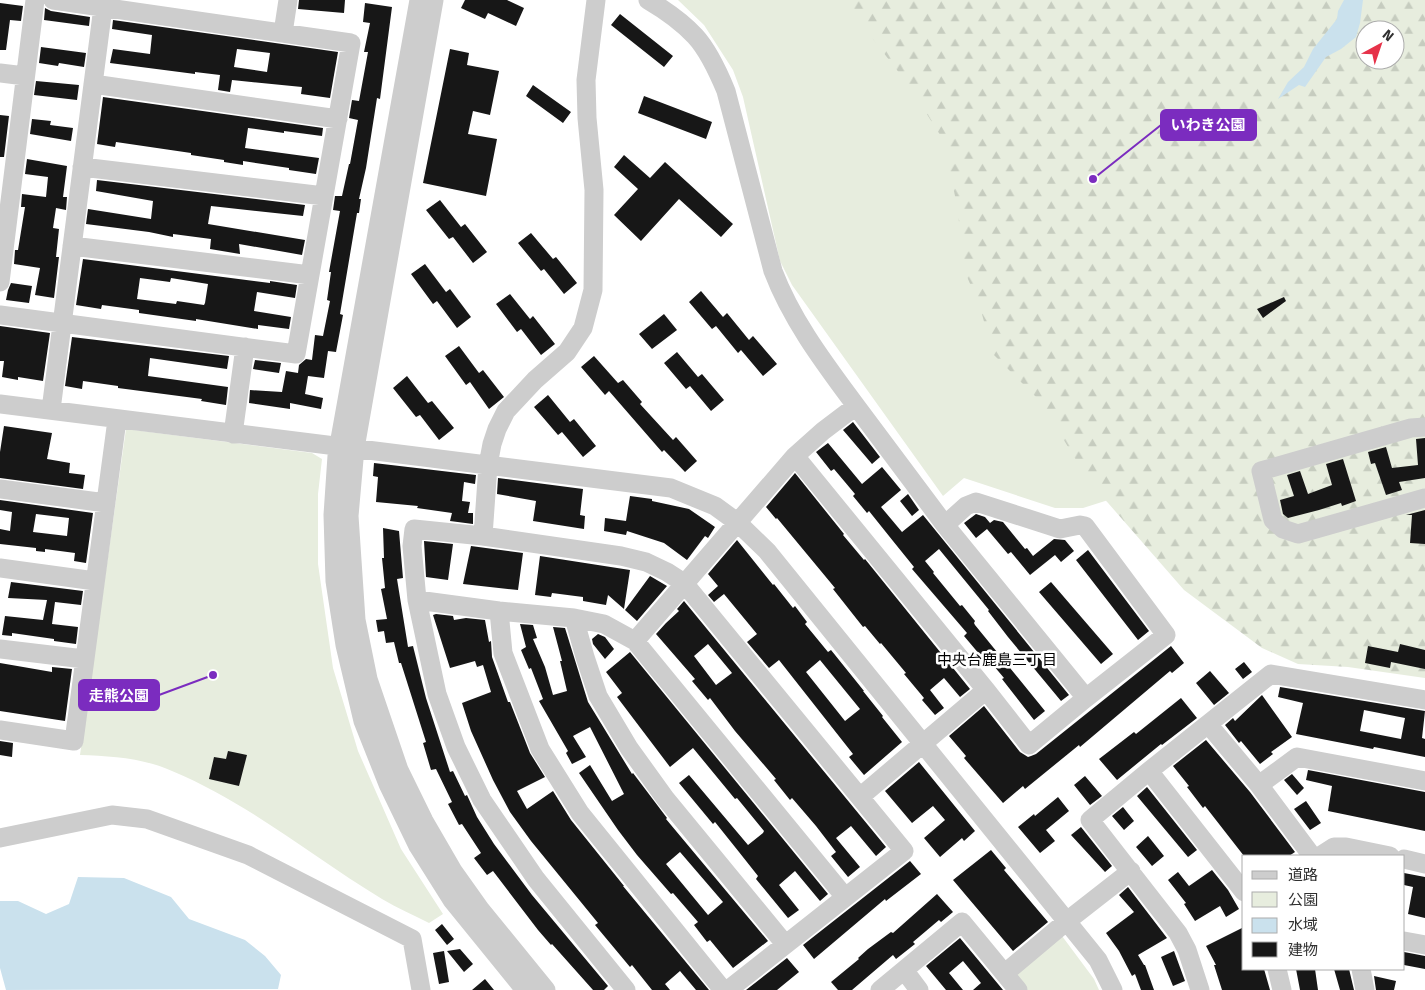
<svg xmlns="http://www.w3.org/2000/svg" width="1425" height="990" font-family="'Fira Sans','Noto Sans JP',sans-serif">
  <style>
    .green { fill: #e7edde; fill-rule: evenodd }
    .forest { fill: url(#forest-firs); fill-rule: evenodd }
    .water { fill: #cae1ed }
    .building { fill: #171717; fill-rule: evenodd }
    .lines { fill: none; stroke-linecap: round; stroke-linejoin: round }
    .minor { stroke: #cdcdcd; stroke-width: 19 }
    .labels { text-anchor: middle; stroke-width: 5; stroke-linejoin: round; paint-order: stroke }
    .neighbourhood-label { font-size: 15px; fill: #000; stroke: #fff }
    .leader { fill: none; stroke: #7b2cbf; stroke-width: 2 }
    .callout-dot { fill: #7b2cbf; stroke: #fff; stroke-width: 2 }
    .callout { fill: #7b2cbf; stroke: #7b2cbf; stroke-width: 2 }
    .callout-label { font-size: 15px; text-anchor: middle; font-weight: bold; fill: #fff }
  </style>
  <defs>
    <pattern id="forest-firs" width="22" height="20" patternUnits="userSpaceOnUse" patternTransform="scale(1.25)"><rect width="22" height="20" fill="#e7edde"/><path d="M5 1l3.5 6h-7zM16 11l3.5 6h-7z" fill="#c6ccbf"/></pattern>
  </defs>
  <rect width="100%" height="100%" fill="#fff"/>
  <path class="green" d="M678,0h747v406l-76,18 -266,84h-28l-91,-30 -21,18 -151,-211 -12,-24 -37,-164 -10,-27 -29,-45zM1365,30h30v30h-30z
    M126,429l186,24 10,6 -4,35v70l15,104 25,83 43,98 42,65 -14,9c-15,-8 -32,-15 -47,-24 -70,-42 -133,-96 -210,-128 -29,-13 -61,-15 -92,-16z
    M1062,936l32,43 5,11h-73l-12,-14z"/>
  <path class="forest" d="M840,0h582l3,5v673l-77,-11 -50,-3 -36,-16 -78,-58 -96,-110 -47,-78 -48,-48 -13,-47 -15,-35 -8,-66 -13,-65 -37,-58 -45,-58zM1365,30h30v30h-30z"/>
  <path class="water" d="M1344,0h19l-3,23 -4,14 -15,12 -15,8 -21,30 -6,-2 -21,14 10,-17 16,-15 9,-18 24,-30 1,-8z
    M78,877l46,1 47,19 18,22 56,21 20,16 16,19 -3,14 -272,1 -6,-22v-67h18l28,13 23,-10z"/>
  <path class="building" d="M299,0h46l-1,13 -46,-4z
    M465,0h42l17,8 -8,18 -28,-13 -3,6 -24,-11z
    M0,3l23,3 -2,15 -11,-1 -4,30h-6z
    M365,3l27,4 -12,92 -3,-1 -11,70 -7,31h2l-2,14h-2l-17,101 3,1 -7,37 -8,-1 -4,27 -16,-2 -3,18 18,4 -2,11 -31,-6v6l-41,-6 1,-13 32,2 4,-21 12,2 1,-8 7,-6 6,1 3,-25 8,1 7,-35 -3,-1 4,-28h-2l11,-61 -7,-1 2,-14h7l7,-32h1l8,-44 -9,-2 3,-18 7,1 9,-49h-4l6,-29 -7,-1z
    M45,8l6,3 39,6 -1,9 -45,-6z
    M620,14l53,42 -9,11 -53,-42z
    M113,20l225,32 -8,46 -29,-4 1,-7 -70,-7 -2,12 -12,-2 2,-15 -25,-3v2l-85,-11 3,-14 37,5 2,-19 -40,-6zM237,49l33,4 -3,19 -33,-5z
    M41,47l45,6 -2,14 -25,-4 -1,3 -19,-3z
    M450,49l19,4 -2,12 32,6 -9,44 -17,-4 -5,23 29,5 -11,57 -63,-13z
    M36,81l43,4 -2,15 -43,-5z
    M533,85l38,27 -8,11 -37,-27z
    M644,96l68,26 -6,17 -68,-26z
    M103,97l220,31 -1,8 -38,-5v2l-36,-5 -3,20 74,10 -3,16 -27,-4v-2l-46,-7v4l-19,-3v-2l-33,-5v-2l-75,-11 -1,5 -18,-3z
    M0,115l9,1 -5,41h-4z
    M32,119l19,2 -1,4 23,3 -2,13 -41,-7z
    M624,155l26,23 15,-16 68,62 -12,13 -42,-38 -38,42 -27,-26 24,-26 -24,-22z
    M27,159l40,7 -4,31h4l-1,13 -10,-2 -3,20 6,1 -3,28h3l-5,41 -19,-3 5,-27 -26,-4 1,-14h3l7,-43h-4l1,-13 24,3 2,-20 -23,-3z
    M97,180l208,25 -2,11 -92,-10 -3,18 97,16 -3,15 -63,-11 1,10 -30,-5 1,-10 -38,-5v3l-24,-5 -63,-8 2,-15 63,10 2,-18 -57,-10z
    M440,200l21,27 4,-3 22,28 -14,11 -20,-26 -4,2 -23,-29z
    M531,233l22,26 3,-2 21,26 -13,11 -20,-25 -3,2 -23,-28z
    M83,259l187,24v-2l27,4 -2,13 -38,-6 -3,19 37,6 -2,12 -31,-4v4l-62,-10v2l-57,-8v-3l-37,-5 -1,4 -25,-4zM140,278l30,4 1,-4 37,6 -3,19 -1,2 -27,-4 -1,3 -39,-5z
    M425,264l21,28 4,-3 21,28 -14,11 -20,-27 -4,3 -22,-30z
    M11,283l21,3 -3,17 -23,-3 2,-10z
    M701,291l22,26 4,-4 22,27 4,-4 24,28 -14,12 -22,-26 -3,3 -22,-27 -4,3 -23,-27z
    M510,294l20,25 3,-3 22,28 -14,11 -20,-26 -4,3 -21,-28z
    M1284,297l2,4 -23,17 -6,-9z
    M664,314l13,16 -25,19 -13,-15z
    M0,326l50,7 -7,48 -25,-4v3l-16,-3 2,-16h-4z
    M72,337l157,19 -2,13 -77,-11 -2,18 80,11 -2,18 -25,-4 1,-2 -84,-11v-2l-35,-5 -1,8 -17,-3z
    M459,346l20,27 4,-3 21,27 -15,12 -19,-27 -4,3 -21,-29z
    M677,352l21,25 4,-3 22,26 -13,11 -21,-25 -4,3 -22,-26z
    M594,356l24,27 5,-3 19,22 -2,2 33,36 3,-3 21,24 -12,11 -21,-22 -2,2 -53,-61 -4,4 -24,-28z
    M255,360l26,3 -2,10 -26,-4z
    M407,376l21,27 4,-2 22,27 -15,12 -19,-25 -4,2 -23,-29z
    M548,395l22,27 4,-3 22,27 -13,11 -21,-25 -4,3 -24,-28z
    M853,422l27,35 -8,7 -29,-34z
    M4,426l48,7 -5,26 23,4 -1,10 16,2 -2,14 -83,-11v-26z
    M1425,438v40l-26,4 3,8 -16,5 -11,-32 -4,1 -3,-12 18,-5 6,21 26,-3 -2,-26z
    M828,443l34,41 20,-17 19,23 -20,17 21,25 21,-17 146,180 -8,6 -53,-64 -20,-26 1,-1 -50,-61 -14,12 9,11 -1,1 27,33 2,-1 13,16 -1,2 1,2 70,86 -11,9 -32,-41 2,-1 -21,-25 -3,2 -16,-19 3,-3 -55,-64 2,-2 -21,-26 -24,-30 -2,2 -14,-17 2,-2 -21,-25 -3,2 -15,-19z
    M1343,459l13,42 -14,5 -1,-3 -22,7 -31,8 -5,-4 -3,-14 14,-4 -7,-21 13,-4 8,23 24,-9 -6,-21z
    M374,463l102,12 -1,9 -11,-2 -2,19 8,1 -2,11h5v11l-23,-3 2,-8 -35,-5 1,-2 -42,-4 2,-25 -5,-1z
    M795,473l49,61 -1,1 21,25 1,-1 105,130 -10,8 -16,-19 -14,12 14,18 -9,7 -13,-15 2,-2 -20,-24 2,-1 -25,-30 -1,1 -15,-18 -2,1 -30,-38 2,-1 -58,-70 -1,1 -10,-12z
    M498,478l85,11 -3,26 5,1 -1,13 -51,-8 3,-20 -39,-7z
    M908,494l11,16 -7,6 -12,-15z
    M630,496l22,3v2l37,8 26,18 -7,11 -3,-2 -18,24 -23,-17 -37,-12 -1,4 -22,-4 1,-13 21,3z
    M0,500l93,13 -7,50 -12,-2 1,-8 -30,-4v3l-9,-1v-3l-36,-4v-15l10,2 2,-19 -12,-2zM36,514l33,4 -2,18 -34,-4z
    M1425,510v34l-15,-1 2,-28h-6z
    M976,514l9,3 5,6 4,-3 9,2 22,27 2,-1 6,8 21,-17 11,1 9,11 -13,11 -6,-7 -25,20 -19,-23 -3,2 -21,-25 -11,9 -12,-15z
    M383,528l16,3 4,47 -6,1 11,68 5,-1 13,52 24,74 3,-1 12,25 2,-1 10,22 17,27 38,51 76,91 -4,4h-11l-41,-46 -1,1 -13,-15 -45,-59 -6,4 -13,-17 7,-5 -19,-29 -3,1 -11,-21 4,-2 -16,-33 -5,1 -8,-27 3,-1 -25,-79h-2l-5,-21 -8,1 -2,-12 -6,1 -2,-12 11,-1 -6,-30 4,-1 -3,-30h2z
    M737,540l36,45 1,-1 19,24 2,-2 12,16 -2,2 23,28 3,-2 33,41h-1l20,25 -1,1 20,25 -38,33 -15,-18 4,-3 -74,-94 -10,8 -22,-26 10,-8 -33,-40 -10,8 -6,-7 10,-9 -10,-12zM820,660l40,49 -15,12 -39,-49z
    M424,541l29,3 -5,36 -22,-3z
    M471,546l52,7 -5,37 -55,-6z
    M1088,550l61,81 -11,9 -62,-80z
    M540,556l90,14 -6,39 -16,-14 -2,10 -23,-4v-4l-31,-4 -1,4 -16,-2z
    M650,576l17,10 -30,35 -12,-11z
    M11,582l72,9 -2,14 -26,-3 -3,22 26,3 -2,17 -22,-3v-2l-42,-6v3l-10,-1 3,-19 38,4 4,-20 -39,-2z
    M1051,582l62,72 -12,10 -62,-72z
    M684,601l202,246 -10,9 -25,-30 -15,12 24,29 -12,10 -17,-21 5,-4 -20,-26 -24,-28 -2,2 -16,-20 2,-1 -41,-48 -25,-33 -2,2 -16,-19 3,-2 -39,-45 10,-11 13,-12 -2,-2zM708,644l24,29 -16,12 -22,-29z
    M436,614l17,2 1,4 12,-2 19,2 4,22 2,-1 1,16 16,45h2l20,51 15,24 -28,14 10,18 26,-18 18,29 53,66h-1l86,104h-13l-16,-19 -15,13 5,6h-18l-20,-25 -2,2 -35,-42 3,-2 -67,-82 -21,-29 -17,-32 -22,-49 -9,-28 29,-11 -8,-27 -6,2 -2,-6 -25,7 -17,-53z
    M520,624l13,1 4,13 -4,1 12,28 8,28 14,-4 -7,-30h2l-9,-34 12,1 23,74 44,72 1,-1 34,45 -1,1 102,122 -35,27 -23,-28 -3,2 -13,-17 4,-3 -25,-29 -2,1 -34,-39 -19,-25 -39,-57 11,-8 22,36 12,-7 -34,-67 -17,9 13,21 -14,7 -6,-11 2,-2 -29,-50 4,-2 -12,-31 -2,1 -8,-19 5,-3zM680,852l43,50 -15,13 -42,-51z
    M598,634l7,3 9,12 -9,10 -12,-15 -1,-5z
    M1400,644l25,6v19l-34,-7 -1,6 -25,-5 3,-17 30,6z
    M1171,646l13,17 -12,10 -2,-2 -90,76 -1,-2 -54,44 -2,-3 -20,17 -39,-45 2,-2 -17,-20 35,-30 36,46 8,5 3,-1 5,-2z
    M630,652l198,242 -8,7 -25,-30 -16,14 20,25 -11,8 -32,-39 2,-3 -19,-24 -24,-30 -2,2 -34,-41 10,-8 59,70 15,-12 1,-2 -27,-33 -2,1 -42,-51 -23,19 -53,-70 5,-4 -16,-21z
    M1244,662l8,10 -9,7 -8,-10z
    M0,663l52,9v-5l20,2 -7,52 -65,-10z
    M1210,671l19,22 -15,12 -18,-22z
    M1280,687l145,24 -3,27 3,1v18l-51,-10 -1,2 -77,-15 7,-31 -25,-6zM1364,710l41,8 -4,21 -41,-8z
    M1262,695l30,42 -21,15 2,2 -13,10 -19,-23 -2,2 -14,-18 8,-7 2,3z
    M1181,698l16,20 -35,27 -1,-1 -44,36 -18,-21 35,-27 2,2z
    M1206,740l44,52 45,60 -6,4h-45l-39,-50 -2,2 -16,-21 2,-1 -16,-20z
    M0,741l13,2 -1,14 -12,-2z
    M228,751l19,4 -8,31 -30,-7 5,-22 12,2z
    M919,762l56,69 -11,10 -2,-3 -22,19 -16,-19 21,-18 -12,-14 -21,17 -27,-32z
    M1308,770l117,22v39l-97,-20 4,-25 -26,-6z
    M1292,774l12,14 -7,7 -13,-15z
    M1085,776l17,20 -12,9 -16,-20z
    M1147,787l50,63 -9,7 -51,-61z
    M1058,797l11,14 -23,19 9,11 -15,12 -22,-26 16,-13 1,2z
    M1306,801l15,22 -11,7 -16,-21z
    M1123,807l11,14 -10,9 -12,-14z
    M1081,827l31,39 -7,6 -34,-37z
    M1148,836l16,20 -12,10 -16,-19z
    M991,850l15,18 -2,2 44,52 -35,29 -60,-71z
    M910,861l11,13 -35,27 -1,-2 -71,60 -11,-14z
    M1212,870l16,20 11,19 -13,8 -6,-11 -25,15 -11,-17 2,-1 -18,-23 10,-8 11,14z
    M1404,873l21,4v41l-17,-4 5,-27 -9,-2z
    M1128,887l39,51 -29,17 6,10h1l9,25h-13l-6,-16 -3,2 -13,-25 -13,-18 28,-21 -15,-17z
    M937,894l16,18 -12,10 -2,-2 -26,22 2,2 -19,15 -3,-4 -41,35h-14l-7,-8 28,-23 -1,-1 10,-9 23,-17 2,1z
    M442,924l12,15 -7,6 -12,-15z
    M1244,927v42h20l6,21h-48l-8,-25h2l-10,-19z
    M960,938l43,52h-30l8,-7 -18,-22 -14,12 14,17h-17l-20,-24z
    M460,949l13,15 -9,8 -17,-21z
    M444,951l5,31 -10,2 -6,-31z
    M1174,951l11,30 -12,5 -12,-29z
    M1404,952l21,4v13l-21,-4z
    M787,958l12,14 -22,18h-31z
    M1296,969h19l3,21h-18z
    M1334,969h15l5,21h-14z
    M1374,976l22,5 -2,9h-18z
    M485,979l9,11h-22z"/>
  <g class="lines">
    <path class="minor" d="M419,0l-82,456 -4,59 2,66 10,64 18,76 25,63 30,62 34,54 73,90
      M434,0l-79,448 -6,68 7,104 12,59 31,91 25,51 29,50 27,38 66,81
      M648,0c17,10 34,22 47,36 13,14 24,38 31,55l47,180c19,50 52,93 83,135
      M283,33l5,-33
      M0,73l25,3
      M93,84l245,35
      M82,167l242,29
      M72,246l238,29
      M0,282l35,-282
      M0,315l296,39 55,-311 -298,-43
      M52,402l51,-395
      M0,404l671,84 44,18 22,16 30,29 331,409 15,30
      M1425,427l-14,1 -150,43 12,49 10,9 15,5 127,-36
      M233,434l12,-87
      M0,489l106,14
      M945,525l21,-19 10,-4 84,27 20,-4 5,1 81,109 -80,63
      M483,536l5,-71 4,-21 5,-15 9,-18 29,-31 32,-28 16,-24 10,-38 1,-100 -7,-72 -1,-38 10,-80
      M0,568l95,13
      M417,600l82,11 75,7 30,6 31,17 160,-185 28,-25 33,-25 89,119 141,173 -57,47 -43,-55 -191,-234
      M499,611l4,42 37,96 40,64 143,177
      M574,618l11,39 13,39 31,52 36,50 120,146
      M635,641l210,256
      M0,649l84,10
      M1208,724l51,61 53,71
      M0,730l74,11 43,-321
      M1149,771l95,121
      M1259,785l38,-28 128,24
      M860,797l126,-107
      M0,838l112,-23 35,4 101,36 164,84 9,51
      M1320,856l14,-9h12l44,9
      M1404,859l21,5
      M1404,941l21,4
      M1277,969l5,21
      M1361,969l4,21
      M904,970l15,20
      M1005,973l62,-52 64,-50
      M626,990l-90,-111 -54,-79 -26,-53 -19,-53 -20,-94 -5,-54 2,-17 69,7 138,20 25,6 21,10 17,11 220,268 -176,139
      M880,990l82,-68 56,68
      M1200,990l-13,-40 -9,-17 -88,-113 59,-49 122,-97 154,26"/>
  </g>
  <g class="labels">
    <g class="neighbourhood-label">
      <text x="997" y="665">中央台鹿島三丁目</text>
    </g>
  </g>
  <path class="leader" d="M1093 179L1161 125M213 675L159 695"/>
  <g class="callout-dot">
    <circle cx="1093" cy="179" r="5"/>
    <circle cx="213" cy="675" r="5"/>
  </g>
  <g class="callout">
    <rect x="1161" y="110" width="95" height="30" rx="5"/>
    <rect x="79" y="680" width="80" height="30" rx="5"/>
  </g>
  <g class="callout-label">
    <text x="1208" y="130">いわき公園</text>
    <text x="119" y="701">走熊公園</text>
  </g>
  <rect x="1242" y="855" width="162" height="115" fill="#ffffff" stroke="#acacac"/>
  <rect x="1252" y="871" width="25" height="8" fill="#cdcdcd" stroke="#acacac"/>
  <text x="1288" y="880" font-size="15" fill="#303030">道路</text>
  <rect x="1252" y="892" width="25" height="15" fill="#e7edde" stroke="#acacac"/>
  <text x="1288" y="905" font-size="15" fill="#303030">公園</text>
  <rect x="1252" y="918" width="25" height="15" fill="#cae1ed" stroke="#acacac"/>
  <text x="1288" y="930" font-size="15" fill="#303030">水域</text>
  <rect x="1252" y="942" width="25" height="15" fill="#171717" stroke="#acacac"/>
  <text x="1288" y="955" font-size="15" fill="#303030">建物</text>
  <g transform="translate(1380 45) rotate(40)"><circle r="24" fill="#ffffff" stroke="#acacac"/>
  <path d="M0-4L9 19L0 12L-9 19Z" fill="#e63249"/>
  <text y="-8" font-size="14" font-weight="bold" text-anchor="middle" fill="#303030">N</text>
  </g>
</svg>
